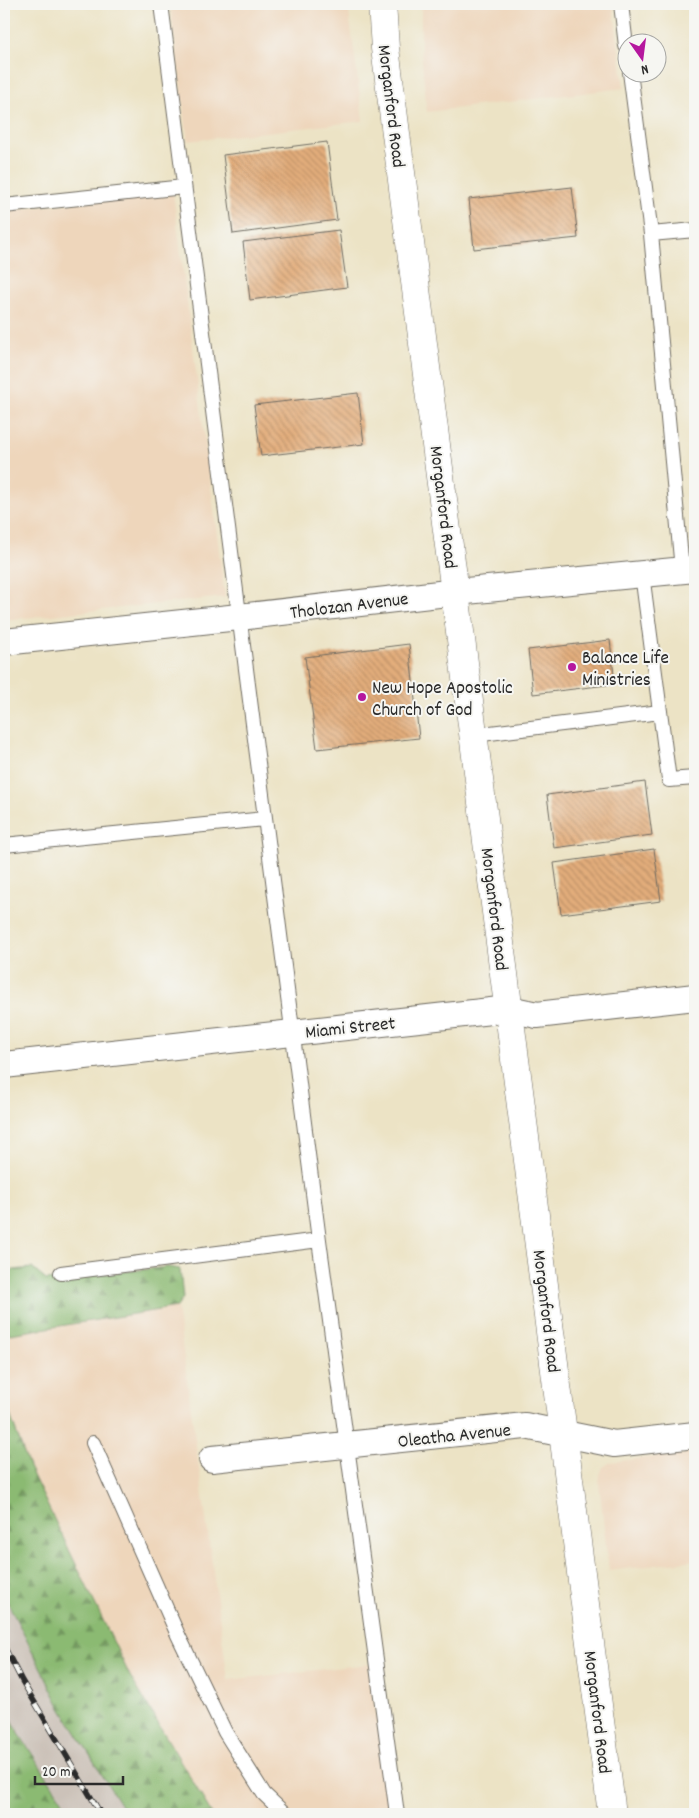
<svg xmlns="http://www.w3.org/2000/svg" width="699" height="1818" font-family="Dekko,sans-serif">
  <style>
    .built { fill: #eed6bb }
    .railway { fill: #ccc2b9 }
    .forest { fill: url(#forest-firs); stroke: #5b724e }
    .building { fill: url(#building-back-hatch) }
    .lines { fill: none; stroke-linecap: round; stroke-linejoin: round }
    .service-casing { stroke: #6f6b61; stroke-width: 16 }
    .minor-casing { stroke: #6f6b61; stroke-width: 28 }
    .tertiary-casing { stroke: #6f6b61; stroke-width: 29 }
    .service { stroke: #fff; stroke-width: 14 }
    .minor { stroke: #fff; stroke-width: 26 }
    .tertiary { stroke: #fff; stroke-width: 28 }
    .rail-casing { stroke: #2b2b2b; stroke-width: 5.5 }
    .rail { stroke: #f6f6f2; stroke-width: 4; stroke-dasharray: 11; stroke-linecap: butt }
    .poi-dot { fill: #b5179e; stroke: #f6f6f2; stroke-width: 2 }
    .labels { text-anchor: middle; stroke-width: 4; stroke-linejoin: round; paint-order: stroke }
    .street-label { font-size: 19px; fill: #2b2b2b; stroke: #f6f6f2 }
    .poi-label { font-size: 19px; fill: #2b2b2b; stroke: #f6f6f2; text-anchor: start }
  </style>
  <defs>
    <pattern id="forest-firs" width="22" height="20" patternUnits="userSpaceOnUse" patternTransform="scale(1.25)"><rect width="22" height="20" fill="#8bba72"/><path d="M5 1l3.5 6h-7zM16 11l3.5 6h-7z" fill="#72975e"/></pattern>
    <pattern id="building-back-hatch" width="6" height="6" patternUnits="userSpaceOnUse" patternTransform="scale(1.25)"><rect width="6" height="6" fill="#e3ad7b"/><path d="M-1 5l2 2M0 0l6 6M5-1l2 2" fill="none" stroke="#b88d65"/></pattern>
  </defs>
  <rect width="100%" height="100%" fill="#f6f6f2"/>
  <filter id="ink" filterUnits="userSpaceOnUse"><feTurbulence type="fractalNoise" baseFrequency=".02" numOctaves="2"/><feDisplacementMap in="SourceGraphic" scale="10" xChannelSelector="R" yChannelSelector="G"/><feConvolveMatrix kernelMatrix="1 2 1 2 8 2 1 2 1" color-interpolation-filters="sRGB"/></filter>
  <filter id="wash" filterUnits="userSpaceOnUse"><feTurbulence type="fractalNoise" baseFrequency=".0096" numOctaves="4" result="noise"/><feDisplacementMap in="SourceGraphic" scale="20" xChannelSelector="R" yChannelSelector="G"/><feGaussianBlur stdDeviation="1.12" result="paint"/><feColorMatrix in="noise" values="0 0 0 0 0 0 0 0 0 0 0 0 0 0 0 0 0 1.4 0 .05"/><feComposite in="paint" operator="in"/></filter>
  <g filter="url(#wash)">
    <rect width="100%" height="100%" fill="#ece3c5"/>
    <path class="built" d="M170,4h178l15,117 -175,20z
      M421,4h192l11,84 -197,24 -6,-62z
      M173,192l52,405 -221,23v-409z
      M177,1307l51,373 141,-16 22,150h-179l-82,-138 -101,-209 -25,-69v-63z
      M695,1452v108l-86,11 -10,-88 1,-8 3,-8 8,-5z"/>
    <path class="railway" d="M4,1595l57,113 65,106h-55l-53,-82 -14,-29z"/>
    <path class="forest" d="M168,1267l12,2 3,29 -6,9 -173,28v-64l28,-3 14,12z
      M4,1398l25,69 101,209 82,138h-86l-65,-106 -57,-113z
      M4,1703l14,29 53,82 -67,-1z"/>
    <g id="blocks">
      <path class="building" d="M327,142l10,78 -104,14 -10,-79z
        M572,187l6,51 -104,11 -5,-50z
        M339,230l8,57 -97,13 -7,-58z
        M358,393l6,51 -103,12 -7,-51z
        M610,640l5,44 -82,10 -5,-44z
        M409,644l10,94 -102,11 -12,-92z
        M645,782l7,53 -98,13 -7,-53z
        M654,849l7,52 -100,13 -7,-51z"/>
    </g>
  </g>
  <g filter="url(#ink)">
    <use href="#blocks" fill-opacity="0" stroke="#6f6b61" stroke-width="1"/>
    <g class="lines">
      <g class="service-casing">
        <path id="service" d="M161,4l158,1236 78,574
          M621,4l5,42
          M630,72l21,162 31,336
          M4,206l180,-19
          M651,234l44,-4
          M642,574l27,206 26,-2
          M474,735l186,-23
          M4,845l260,-26
          M61,1273l258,-33
          M93,1443l85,192 47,97 39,62 21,20"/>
      </g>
      <g class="minor-casing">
        <path id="minor" d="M4,642l235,-25 217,-25 239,-23
          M4,1065l505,-56 28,6 158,-18
          M212,1459l313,-33 89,18 81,-9"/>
      </g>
      <g class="tertiary-casing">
        <path id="tertiary" d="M382,4l3,44 227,1766"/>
      </g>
      <use href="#service" class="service"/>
      <use href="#minor" class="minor"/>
      <use href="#tertiary" class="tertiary"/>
      <g class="rail-casing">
        <path id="rail" d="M4,1646l18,35 79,133"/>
      </g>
      <use href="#rail" class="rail"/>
    </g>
  </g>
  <g class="poi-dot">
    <circle cx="572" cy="667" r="5"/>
    <circle cx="362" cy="697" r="5"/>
  </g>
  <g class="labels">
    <g class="street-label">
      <text transform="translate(393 106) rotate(83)" y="7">Morganford Road</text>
      <text transform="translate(445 507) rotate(83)" y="7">Morganford Road</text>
      <text transform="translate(349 604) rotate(-7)" y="7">Tholozan Avenue</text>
      <text transform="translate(496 909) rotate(83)" y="7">Morganford Road</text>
      <text transform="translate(350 1026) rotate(-6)" y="7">Miami Street</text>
      <text transform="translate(548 1311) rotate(83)" y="7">Morganford Road</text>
      <text transform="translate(454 1434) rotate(-6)" y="7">Oleatha Avenue</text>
      <text transform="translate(599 1712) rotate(83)" y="7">Morganford Road</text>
    </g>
    <g class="poi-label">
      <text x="582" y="663">Balance Life<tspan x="582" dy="22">Ministries</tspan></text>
      <text x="372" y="693">New Hope Apostolic<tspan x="372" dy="22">Church of God</tspan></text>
    </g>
  </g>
  <rect width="699" height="1818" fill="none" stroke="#f6f6f2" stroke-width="20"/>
  <g transform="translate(642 58) rotate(166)"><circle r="24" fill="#f6f6f2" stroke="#a5a5a2"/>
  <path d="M0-4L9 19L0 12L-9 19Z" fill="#b5179e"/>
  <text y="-8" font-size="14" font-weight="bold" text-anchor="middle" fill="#2b2b2b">N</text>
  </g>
  <path d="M35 1776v8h88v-8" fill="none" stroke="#2b2b2b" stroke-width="2.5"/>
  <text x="42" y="1776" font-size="15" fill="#2b2b2b" stroke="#f6f6f2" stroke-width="4" paint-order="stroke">20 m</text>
</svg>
